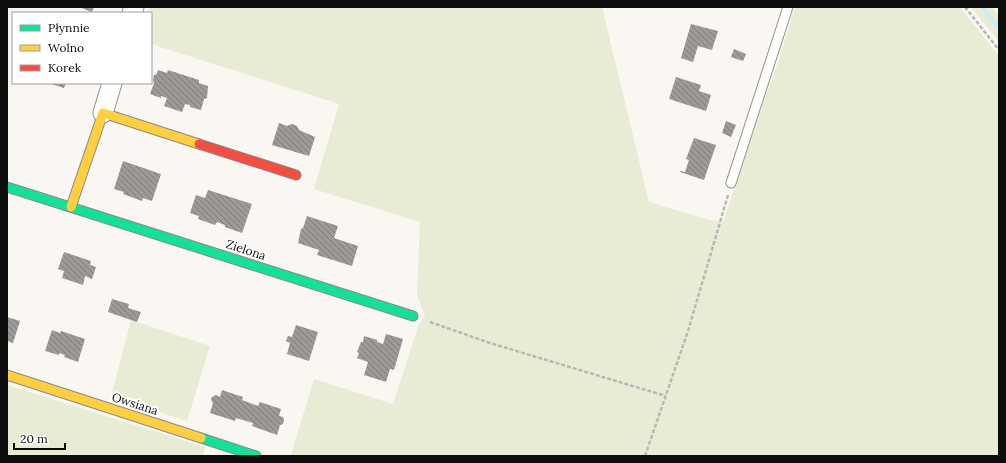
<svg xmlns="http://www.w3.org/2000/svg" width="1006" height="463" font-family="Lora,serif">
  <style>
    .grass { fill: #e9ecd4 }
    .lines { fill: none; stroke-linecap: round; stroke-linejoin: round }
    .stream { stroke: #ccedf0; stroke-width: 5 }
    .building { fill: url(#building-back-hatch) }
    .lane-casing { stroke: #949290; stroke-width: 11 }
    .street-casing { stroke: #949290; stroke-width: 21 }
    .fast-casing { stroke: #8a8987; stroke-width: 11 }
    .slow-casing { stroke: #8a8987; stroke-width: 11 }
    .jam-casing { stroke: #8a8987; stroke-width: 11 }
    .path { stroke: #b8b7b6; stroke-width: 2.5; stroke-dasharray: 4 2; stroke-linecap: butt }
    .lane { stroke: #fefefd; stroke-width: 9 }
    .street { stroke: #fefefd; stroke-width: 19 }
    .fast { stroke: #16e098; stroke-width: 9 }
    .slow { stroke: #ffcf43; stroke-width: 9 }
    .jam { stroke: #f24e42; stroke-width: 9 }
    .labels { text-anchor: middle; stroke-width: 4; stroke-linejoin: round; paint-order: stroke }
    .street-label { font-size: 12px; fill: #0d0d0d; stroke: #fff }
  </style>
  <defs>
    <pattern id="building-back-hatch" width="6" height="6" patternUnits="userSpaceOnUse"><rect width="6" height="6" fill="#9d9a97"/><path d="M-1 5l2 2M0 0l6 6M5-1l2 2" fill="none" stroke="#7e7c7a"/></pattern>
  </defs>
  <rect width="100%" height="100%" fill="#faf6f2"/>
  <path class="grass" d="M150,7h452l47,195 61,18 13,2 37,-110 18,-49 17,-56h165l39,49v400l-708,-1 23,-76 79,25 26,-80 6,-8 -8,-21 3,-73 -106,-33 25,-85 -188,-60v-31h-3z
    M971,7h21l7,8v27z
    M131,320l79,26 -23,75 -76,-24z
    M7,385l198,62 -2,9h-196z"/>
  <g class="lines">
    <path class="stream" d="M982,7l17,21"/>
  </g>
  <path class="building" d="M79,7h15l-2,5z
    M691,24l27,7 -6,19 -14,-4 -5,16 -12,-4z
    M734,49l12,5 -3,7 -12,-4z
    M158,70l9,3 1,-3 31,10v3l9,3 -1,12 -3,1 -3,11 -11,-3v-2l-5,-1 -3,8 -18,-6 3,-8 -6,-2v2l-11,-4 4,-11 -1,-3 1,-5 3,-1z
    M676,77l25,8 -2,6 12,4 -5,16 -37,-12z
    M48,83h18l-2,5z
    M726,121l10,4 -5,12 -9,-4z
    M279,123l8,3 5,-2 5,2 2,4 16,7 -6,19 -37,-11z
    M694,138l22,7 -12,35 -24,-8v-1l5,1 4,-12 -3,-1z
    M123,161l38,13 -9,27 -9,-3 -1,3 -19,-7 1,-2 -10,-3z
    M208,190l44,14 -10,29 -17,-6v-2l-8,-3 -2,3 -17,-6 1,-3 -9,-3 6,-18 9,3z
    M307,216l31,10 -4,12 24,8 -6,20 -35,-11 2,-5 -21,-7 3,-14 2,-1z
    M64,252l27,9 -1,4 6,2 -4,12 -7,-3 -2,9 -21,-7 2,-7 -6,-2z
    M112,299l17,5 -1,4 13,4 -4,10 -29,-10z
    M7,317l13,4 -7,22 -6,-2z
    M296,325l22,7 -9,29 -22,-7 3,-11 -4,-2 2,-5 4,1z
    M52,330l8,3 1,-2 24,8 -7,23 -14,-5 1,-2 -6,-2v2l-14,-4z
    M386,334l17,5 -9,31 -4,-1 -4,13 -22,-7 4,-13 -11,-4 2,-5 -2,-1 4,-10h2l1,-6 13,4v2l6,2z
    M222,390l21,7 -1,3 16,6 2,-4 21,7 -2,7 4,1 1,3 -1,4 -3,1 -3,10 -25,-9 1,-3 -17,-5 -1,3 -25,-8 3,-10 -2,-3 1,-3 4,-2 4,2z"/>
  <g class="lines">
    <g class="lane-casing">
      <path id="lane" d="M731,183l57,-176"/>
    </g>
    <g class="street-casing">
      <path id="street" d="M132,13l2,-6
        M103,113l9,-30"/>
    </g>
    <g class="fast-casing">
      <path id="fast" d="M7,187l406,129
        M201,438l55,18"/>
    </g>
    <g class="slow-casing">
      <path id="slow" d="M71,207l32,-94 96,31
        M7,375l194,63"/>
    </g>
    <g class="jam-casing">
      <path id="jam" d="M199,144l97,31"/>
    </g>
    <path class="path" d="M965,7l34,43
      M430,322l60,21 176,53
      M645,456l43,-125 40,-136"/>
    <use href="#lane" class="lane"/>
    <use href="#street" class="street"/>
    <use href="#fast" class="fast"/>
    <use href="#slow" class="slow"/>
    <use href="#jam" class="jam"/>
  </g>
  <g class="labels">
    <g class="street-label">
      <text transform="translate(246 250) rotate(18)" y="4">Zielona</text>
      <text transform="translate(135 404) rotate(18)" y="4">Owsiana</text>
    </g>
  </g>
  <rect width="1006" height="463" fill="none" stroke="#0d0d0d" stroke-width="16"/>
  <rect x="12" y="12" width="140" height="72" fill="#ffffff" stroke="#9e9e9e"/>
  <rect x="20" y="25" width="20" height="6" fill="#16e098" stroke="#9e9e9e"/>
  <text x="48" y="32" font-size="12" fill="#0d0d0d">Płynnie</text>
  <rect x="20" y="45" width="20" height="6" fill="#ffcf43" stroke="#9e9e9e"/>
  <text x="48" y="52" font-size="12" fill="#0d0d0d">Wolno</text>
  <rect x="20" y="65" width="20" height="6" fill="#f24e42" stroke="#9e9e9e"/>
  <text x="48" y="72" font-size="12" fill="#0d0d0d">Korek</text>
  <path d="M14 443v6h51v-6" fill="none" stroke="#0d0d0d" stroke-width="2"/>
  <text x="20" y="443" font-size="12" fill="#0d0d0d" stroke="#ffffff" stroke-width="3" paint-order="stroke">20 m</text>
</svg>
